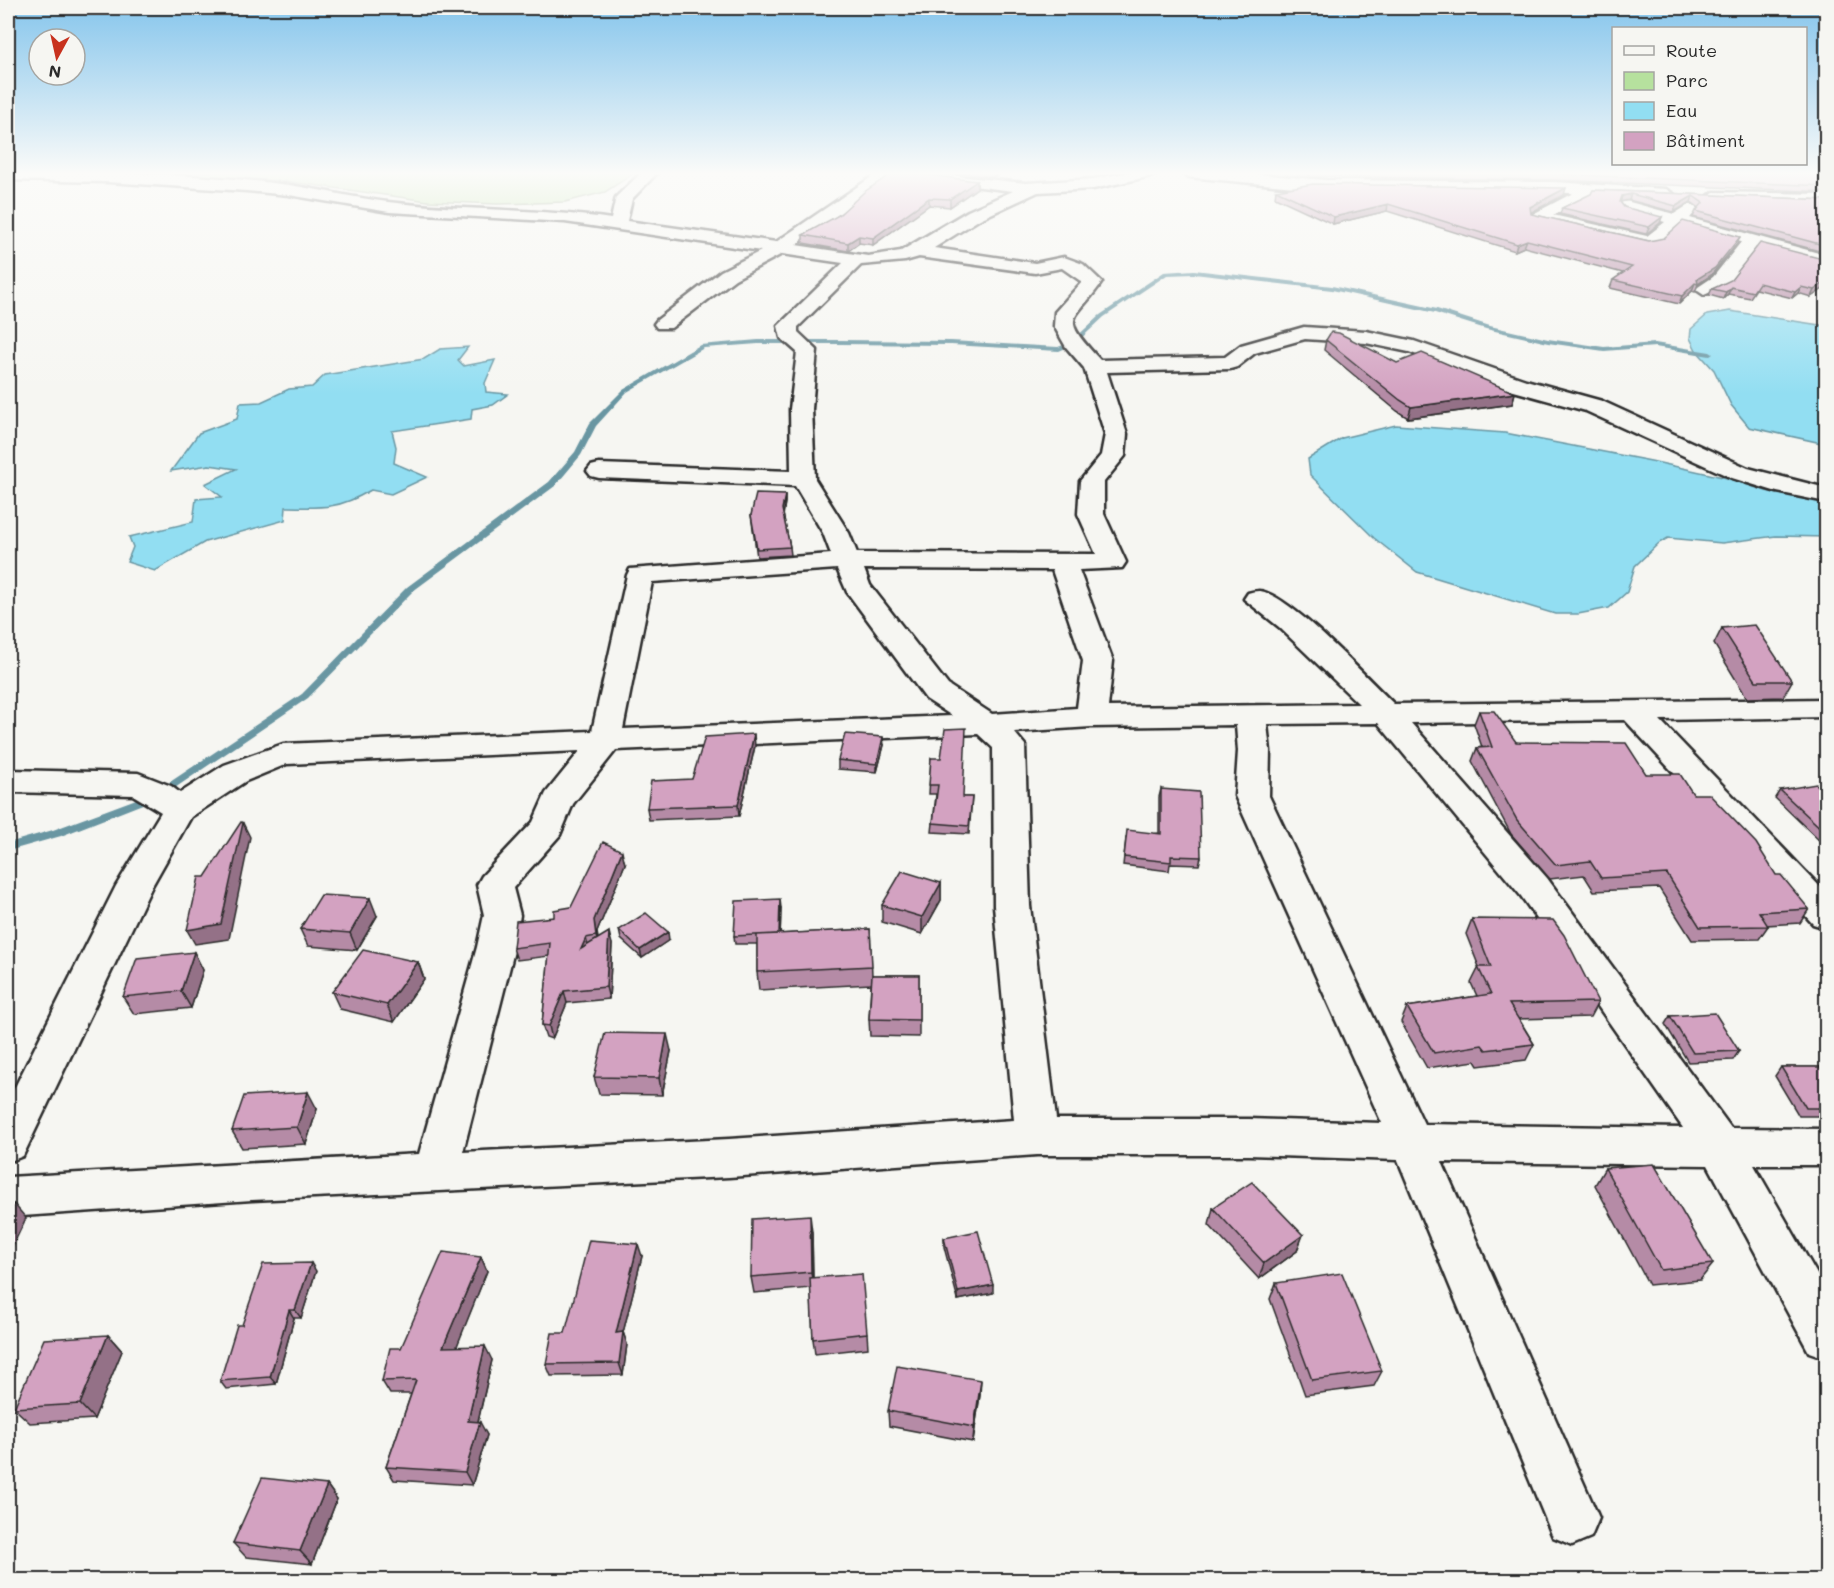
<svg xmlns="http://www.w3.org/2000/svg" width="1834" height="1588" font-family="Mali,sans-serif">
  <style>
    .green { fill: #b6e19e; stroke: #708664; stroke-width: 1.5 }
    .water { fill: #92def2; stroke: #6996a2; stroke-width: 1.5 }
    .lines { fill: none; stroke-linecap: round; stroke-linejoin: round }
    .stream { fill: #6996a2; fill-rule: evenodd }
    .minor-casing { stroke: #2b2b2b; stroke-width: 5 }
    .minor { fill: #f6f6f2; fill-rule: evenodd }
    .wall { fill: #b58ba6; stroke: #2b2b2b; stroke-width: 1.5 }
    .shaded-wall { fill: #947187; stroke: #2b2b2b; stroke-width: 1.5 }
    .building { fill: #d3a2c1; stroke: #2b2b2b; stroke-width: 1.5 }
  </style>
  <rect width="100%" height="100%" fill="#f6f6f2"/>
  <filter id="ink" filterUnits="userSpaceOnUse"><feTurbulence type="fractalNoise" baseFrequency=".0167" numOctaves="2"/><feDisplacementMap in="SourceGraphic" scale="12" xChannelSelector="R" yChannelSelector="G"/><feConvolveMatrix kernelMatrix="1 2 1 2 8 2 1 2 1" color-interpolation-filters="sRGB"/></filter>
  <g filter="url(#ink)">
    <path class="green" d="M76,172h560l-31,20 -40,10 -68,2 -69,-3 -144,-20z"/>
    <path class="water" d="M1730,311l96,15v118l-77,-17 -18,-22 -17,-35 -18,-20 -6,-12 1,-9 16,-14z
      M468,347l-10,13 6,6 31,-6 -10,23 1,9 22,2 -15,11 -21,4 -1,10 -79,12 4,16 -2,16 33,14 -36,17 -20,-4c-32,19 -48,18 -85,17l-1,13 -80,22 -50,29 -28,-9 6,-15 -4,-10 64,-15 3,-23 26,-2 -17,-13 31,-15 -27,-4 -38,6 28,-38 38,-14 3,-16 21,-1 28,-13 23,-2 13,-12 99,-16 16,-10z
      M1396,425l109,8 146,28 76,17 39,13 60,12v34l-50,-1 -54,7 -54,-5 -9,5 -24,23 -8,26 -18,16 -31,6h-23l-138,-42 -43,-34 -64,-63 -2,-16 34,-21z"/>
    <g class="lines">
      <path class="stream" d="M1194,270l138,16 105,23 53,17 58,13 56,8 51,-4 55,9 3,2 -3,2 -55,-9 -51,4 -56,-8 -62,-14 -51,-16 -103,-23 -138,-16 -27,1 -63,42 -29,27 -16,7 -108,-6 -111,-1h-82l-54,4 -77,44 -31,34 -15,29 -26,31 -142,105 -105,107 -145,98 -102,40 -53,15v-8l45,-13 102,-38 147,-98 105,-107 142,-105 26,-30 15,-29 33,-33 77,-45 58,-5h82l111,1 107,6 13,-5 29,-27 64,-43z"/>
      <g class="minor-casing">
        <path id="minor" d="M8,172c93,0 189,1 281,13 34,5 66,13 99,17 74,9 149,6 223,17l5,-22 26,-25h16l-26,27 -5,22 149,21 103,-70h17l-100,73 72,11 33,-5 67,-40 45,-20 -80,-10 -8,-5 2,-3 99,10 67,-4 37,-7h27l-1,3 -63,14 -55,3 -58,27 -46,29 101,15 29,-6 19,7 19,18c-28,41 -45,32 -2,78l125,-3 16,-12 63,-18 62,4 48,10 112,39 76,21 146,67 78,20v14l-49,-10 -45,-14 -146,-67 -76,-21 -101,-38 -43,-9 -61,-4 -50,14 -18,14 -7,2 -123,3 20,62 -2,22 -21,26v32l22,48 -4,6 -43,2 34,91 -5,46 251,-3 -80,-77 -35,-28 4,-6c7,-2 12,-3 19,0 33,13 98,83 127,111l432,-5v18l-166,3 166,173v35l-13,-4 -188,-204 -214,3 136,155 184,250 95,1v36h-72l72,125v68l-17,-6 -101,-187 -266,-3 157,356 -8,19 -19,8 -19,-8 -155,-377 -149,-5h-212l-308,22 -477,23 -244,17v-40l411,-23 58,-207 7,-32 -7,-30 5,-9 51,-54 13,-29 34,-42 -293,13 -41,17 -55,36 -39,69 -129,270 -15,6v-61l108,-215 45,-74 -28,-17 -125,-3v-22l130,3 33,13 9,7 44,-28 59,-21 309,-13 35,-156 3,-6 201,-15 -8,-21 -28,-47 -196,-8 -8,-2 -4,-5 4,-5 8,-2 192,7 -1,-62 7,-57 -16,-14 -3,-12 65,-63 -61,-9 -47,25 -64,49h-14l-3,-4 3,-4 64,-49 40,-20 -196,-29 -176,-10 -100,-17 -42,-4 -139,-9 -100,-2zM919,257l116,16 27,-5 20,14 -27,30 -1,14 12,21 18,21 21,66 -4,21 -21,26 -2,33 18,40 -239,-1 -8,-20 -34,-54 -3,-70 5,-59 -19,-18v-5l63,-62 44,-4zM837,569l10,23 79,107 26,17 -329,13 29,-147zM864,569l188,1 31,91 -6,47 -85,6 -44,-29 -78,-100zM1378,723l143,173 162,232 -259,-4 -155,-328 1,-45 -3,-27zM1236,725l2,26 -3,45 147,327 -133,-4h-193l-26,-213 -5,-161 -11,-13 77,-5zM978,734l15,14 1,158 20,214 -285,19 -266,13 52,-205 5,-32 -7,-27 47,-53 13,-31 43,-54z
          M1181,172h53l92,8 228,2 112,7 8,5 -2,3 -83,-3 -1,4 -35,17 94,21 18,-14 -45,-12 -2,-4 2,-4 6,-1 48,13 16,-10 8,5 -8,9 136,37v10l-70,-18 -29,38 -23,10 -9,-6 18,-12 28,-35 -60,-16 -21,18 -13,2 -116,-26 -2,-4 44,-23 -247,-3 -137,-13z
          M1714,192l112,2v10l-118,-4 -2,-3z"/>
      </g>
      <use href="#minor" class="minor"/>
    </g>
    <path class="wall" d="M949,172h52l-7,5z
      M1302,172h525v20l-273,-12 -243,-4z
      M977,181v7l-27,19 -21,-2 -56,40 -14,-2 -11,8 -45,-8v-8z
      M1276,190l288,5 -33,17v2l118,27 88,3 -26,31 -13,9 -3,8 -3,-1 -13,13 -69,-16 3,-8 10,-7 -99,-26 -9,4 -128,-40 -54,13 -58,-27z
      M1593,190l234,10v53l-134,-36 5,-10 -7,-5 -17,10 -45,-12 -9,2 4,5 36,16 -14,11 -86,-20 2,-6 29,-14z
      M1827,260v26l-16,11 -13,-4 -6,5 -36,-9 -6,9 -22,-4 -5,5 -14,-4 3,-6z
      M1326,340l71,23 118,30 -3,11 -104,14 -11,-7 -73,-61z
      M785,495v7l-2,12 7,33 1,8 -34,2 -6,-42z
      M1722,628l70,53 -9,16 -36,1 -33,-54z
      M1479,711l37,31 130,32 47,20 116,115 -9,14 -33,2 1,1 -9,13 -67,1 -33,-52 -65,3 -10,-16 -34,4 -39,-45 -39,-73 5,-13 5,-1 -8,-23z
      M884,745l-7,27 -39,-3v-9z
      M755,746l-16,70 -90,4 -2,-12 45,-29z
      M931,758l32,39h9l-3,37 -37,-2 1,-9 3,-29h-7z
      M1161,789l40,68 -2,8 -29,-1 -1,7 -46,-6 3,-27 33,-5v-36z
      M1780,790l47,4v60l-5,-4 3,-4 -50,-48z
      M625,864l-28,68 1,7 14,5 -3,55 -42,4 -15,36 -6,-2 -4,-12 7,-69 -32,4 -4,-12 58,-41z
      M941,883v17l-19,34 -40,-12v-17z
      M781,908l-1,26 90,-5 2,46h47v62l-49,-1 -1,-17 2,-35 -112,6 -2,-18v-28h-22l-1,-8z
      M377,916l-20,34 -49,-4 -8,-17z
      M1472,919l126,83 -8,15 -71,2 15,25 -8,16 -48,6 -3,-5 -48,7 -26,-46 6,-15 70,-11 -6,-13 8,-16 -13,-33z
      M619,930l50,10 -27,18 -21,-19z
      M194,952l9,18 -12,38 -57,6 -11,-17z
      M418,962l6,17 -30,43 -54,-13 -8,-17z
      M1670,1016l69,35 -6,9 -45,2 -23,-38z
      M671,1051l-9,44 -63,-1 -5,-17z
      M1781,1067h46v49h-28l-24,-40z
      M317,1109l-11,35 -64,4 -10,-17z
      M1605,1168l108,96 -13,16 -51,5 -54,-100z
      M1213,1208l84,43 -38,28 -50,-54z
      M812,1232l1,46 54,55 1,15 -53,6 -2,-15 -2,-51 -57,5 -3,-16z
      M944,1238l49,55 -35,7 -14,-53z
      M642,1256l-19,76 4,12 -4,31 -72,1 -5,-12 19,-31z
      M481,1257l6,14 -31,76 36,13 -14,62 9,13 -15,50 -78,-5 -8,-13 25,-73h-21l-8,-13 19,-33z
      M316,1271l-15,47h-7l-18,66 -50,5 -6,-8z
      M1276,1283l106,88 -8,15 -69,9 -35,-96z
      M108,1335l14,16 -28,68 -64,4 -16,-15z
      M980,1395l-7,47 -84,-16 -1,-15z
      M327,1485l10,14 -25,65 -66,-7 -13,-14z"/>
    <path class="shaded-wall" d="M994,172h7l-7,5z
      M977,181v7l-27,19v-8z
      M1566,188l-2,7 -36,19 2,-7z
      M1631,194l-2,6 -9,2 2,-6z
      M1693,196l-2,6 -17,10 2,-6z
      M929,198v7l-56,40v-7z
      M1388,204l-1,7 -54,13 1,-7z
      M1662,217l-2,6 -14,11 3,-7z
      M859,236v7l-11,8v-8z
      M1740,237l-3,7 -26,31 -13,9 -3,-1 -3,8 -13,13 3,-8 15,-17z
      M1527,240l-3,7 -9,4 2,-7z
      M1827,281v5l-16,11 3,-7z
      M1731,287l-3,7 -5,5 3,-7z
      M1801,287l-3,6 -6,5 3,-6z
      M1515,393l-3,11 -104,14 3,-11z
      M785,495v7l-2,15 -1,-8z
      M754,734l1,12 -16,70 -1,-11z
      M883,737l1,8 -7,27v-8z
      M243,823l7,14 -21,102 -34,5 -8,-14z
      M622,851l3,13 -28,68 2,17 -3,-13 -2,-16z
      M941,883v17l-19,34v-17z
      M370,898l7,18 -20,34 -7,-17z
      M780,899l1,9 -1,35 -1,-9z
      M609,932l3,12 -3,55 -3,-12z
      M668,932l1,8 -27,18 -2,-8z
      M586,938l3,12 -8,-1z
      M194,952l9,18 -12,38 -10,-17z
      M418,962l6,17 -30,43 -7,-17z
      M564,991l3,12 -15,36 -3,-13z
      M667,1034l4,17 -9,44 -3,-17z
      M308,1092l9,17 -11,35 -9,-17z
      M14,1204l12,14 -18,38v-38z
      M810,1215l2,17 1,56 -2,-16z
      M1303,1235l-6,16 -38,28 5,-16z
      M638,1244l4,12 -22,89 -4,-12z
      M481,1257l6,14 -36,90 -8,-14z
      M311,1263l5,8 -15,47 -6,-8z
      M993,1285v8l-35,7v-8z
      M289,1310l5,8 -18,66 -6,-7z
      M623,1332l4,12 -4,31 -4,-12z
      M108,1335l14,16 -28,68 -14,-15z
      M485,1346l7,14 -17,74 -7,-13z
      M981,1380l-1,15 -7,47 1,-15z
      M480,1422l7,13 -15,50 -7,-13z
      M327,1485l10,14 -25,65 -12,-13z"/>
    <path class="building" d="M894,172h9l74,9 -27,18 -21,-1 -56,40 -14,-2 -11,7 -45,-8 36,-20 25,-23z
      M1371,172h456v14l-271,-12z
      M1313,184l253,4 -36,19 1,7 118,27 15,-3 19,-17 57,16 -25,31 -18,11 1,5 -3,-1 -13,13 -69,-16 19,-13 -105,-27 -10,4 -129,-40 -54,13 -58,-27z
      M1593,190l234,10v46l-131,-35 7,-8 -10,-7 -17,10 -45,-12 -9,2 -2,6 4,5 38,10 -13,10 -87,-19 29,-14z
      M1760,243l67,17v21l-13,9 -13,-3 -6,5 -36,-9 -6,9 -22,-5 -5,5 -14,-3 19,-9z
      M1331,332l8,1 58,30 25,-10 93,40 -104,14 -11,-7 -74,-60z
      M756,494l29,1 -3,14 8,38 -33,2 -6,-34z
      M1755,625l37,56h-36l-34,-53z
      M1479,711h15l22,31 110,1 20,31h34l13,20h16l47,49 20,32h5l28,34 -50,3 9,14 -68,1 -33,-53 -66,4 -11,-17 -34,4 -39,-45 -40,-72 15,-1z
      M966,728l-3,69h9l-3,29 -36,-3 5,-38h-9l2,-27h10l4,-29z
      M754,734l-16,71 -91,3 4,-27 41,-2 13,-42z
      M845,734l38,3 -6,27 -39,-4z
      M1816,784l11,10v40l-47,-44z
      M1161,789l38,3 2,65 -30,-1v6l-47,-5 3,-27 34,4z
      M241,822l2,1 -22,101 -34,6 12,-53h6z
      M603,842l19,9 -28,69 2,16 -10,2 -5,11 28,-17 -3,55 -42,4 -15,35 -7,-1 8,-82 -37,5 3,-27 38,-4v-7l17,-3z
      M902,871l39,12 -19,34 -40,-12z
      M321,895l49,3 -20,35 -50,-4z
      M780,899l-1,35 -45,2 2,-35z
      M646,913l22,19 -28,18 -21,-20z
      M1472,919l81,1 11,15 34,67 -89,2 25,40 -48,6 -4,-5 -48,8 -27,-46 84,-13 -13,-27h13z
      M870,929l2,37 -115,6v-37z
      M363,950l55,12 -31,43 -55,-13z
      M194,952l-13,39 -58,6 14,-39z
      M872,975h47v45l-50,-1z
      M1715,1013l24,38 -46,2 -23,-37z
      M605,1033l62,1 -8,44 -65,-1z
      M1781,1067h46v41h-21z
      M308,1092l-11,35 -65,4 12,-35z
      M1654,1164l59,100 -52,6 -56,-102z
      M1252,1182l51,53 -39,28 -51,-55z
      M8,1204h6l-6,14z
      M810,1215l1,57 -60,5 1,-58z
      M978,1231l15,54 -35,7 -14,-54z
      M589,1240l49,4 -22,89 7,-1 -4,31 -73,1 6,-31h13z
      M443,1252l38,5 -38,90 42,-1 -17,75 12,1 -15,50 -79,-5 30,-87 -34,1 8,-33h11z
      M311,1263l-16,47h-6l-19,67 -50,4 17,-56h5l21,-61z
      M1342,1273l40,98 -70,9 -36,-97z
      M862,1274l5,59 -54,6 -3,-61z
      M108,1335l-28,69 -66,4 30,-69z
      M897,1366l84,14 -7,47 -86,-16z
      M262,1478l65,7 -27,66 -67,-8z"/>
  </g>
  <linearGradient id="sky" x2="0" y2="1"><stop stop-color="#85c5ec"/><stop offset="0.44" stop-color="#fbfbf9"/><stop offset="1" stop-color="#fbfbf9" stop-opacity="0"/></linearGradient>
  <rect width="1834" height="394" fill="url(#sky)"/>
  <rect width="1834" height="1588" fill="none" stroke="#f6f6f2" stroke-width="30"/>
  <rect x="15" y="15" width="1804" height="1558" fill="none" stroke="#2b2b2b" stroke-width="2" filter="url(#ink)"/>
  <rect x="1612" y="27" width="195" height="138" fill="#f6f6f2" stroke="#a5a5a2" stroke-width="1.5"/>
  <rect x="1624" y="46" width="30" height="9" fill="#f6f6f2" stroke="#a5a5a2" stroke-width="1.5"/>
  <text x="1666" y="57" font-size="18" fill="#2b2b2b">Route</text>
  <rect x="1624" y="72" width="30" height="18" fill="#b6e19e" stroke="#a5a5a2" stroke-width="1.5"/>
  <text x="1666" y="87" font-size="18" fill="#2b2b2b">Parc</text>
  <rect x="1624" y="102" width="30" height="18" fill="#92def2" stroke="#a5a5a2" stroke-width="1.5"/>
  <text x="1666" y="117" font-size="18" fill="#2b2b2b">Eau</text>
  <rect x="1624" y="132" width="30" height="18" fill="#d3a2c1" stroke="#a5a5a2" stroke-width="1.5"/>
  <text x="1666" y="147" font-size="18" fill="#2b2b2b">Bâtiment</text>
  <g transform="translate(57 57) rotate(188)"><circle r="28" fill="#f6f6f2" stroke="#a5a5a2" stroke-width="1.5"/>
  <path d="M0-4.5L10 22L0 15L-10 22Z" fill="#c8321e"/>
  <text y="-9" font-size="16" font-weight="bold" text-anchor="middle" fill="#2b2b2b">N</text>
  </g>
</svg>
